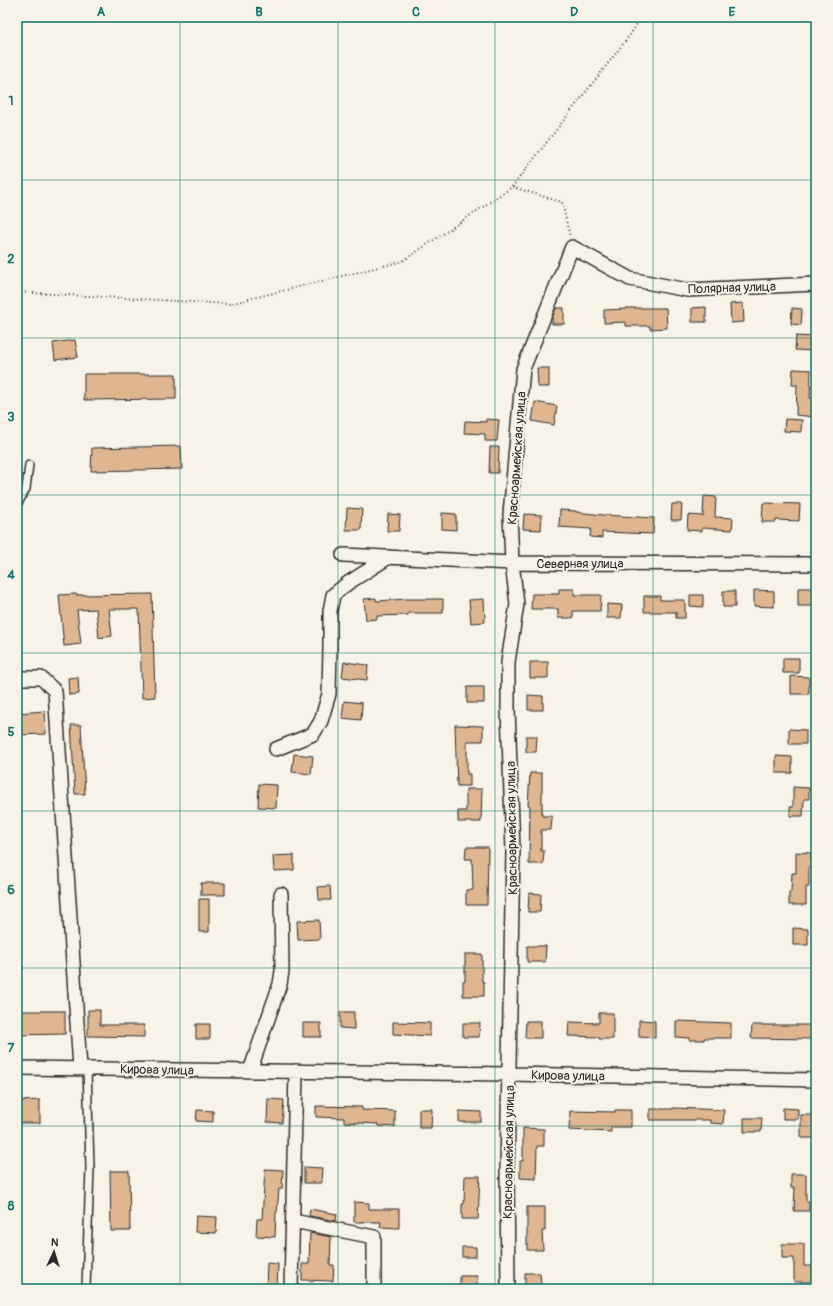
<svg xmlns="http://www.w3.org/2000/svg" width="833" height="1306" font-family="Pangolin,sans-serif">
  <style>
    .building { fill: #dfb690; stroke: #2b2b2b }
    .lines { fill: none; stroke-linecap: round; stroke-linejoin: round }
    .service-casing { stroke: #2b2b2b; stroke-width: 10 }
    .minor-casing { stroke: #2b2b2b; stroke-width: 16 }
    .path { stroke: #2b2b2b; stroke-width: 2; stroke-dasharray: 1 3; stroke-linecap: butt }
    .service { stroke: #f7f3e8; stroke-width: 7 }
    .minor { stroke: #f7f3e8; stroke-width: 13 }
    .grid { fill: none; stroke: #0f766e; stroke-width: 1; stroke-opacity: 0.55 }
    .labels { text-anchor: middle; stroke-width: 4; stroke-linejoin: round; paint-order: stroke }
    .street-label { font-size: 13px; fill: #2b2b2b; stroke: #f7f3e8 }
    .neatline { fill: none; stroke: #0f766e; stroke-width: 1.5 }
    .grid-label { font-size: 13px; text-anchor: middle; font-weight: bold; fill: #0f766e }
  </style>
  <rect width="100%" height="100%" fill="#f7f3e8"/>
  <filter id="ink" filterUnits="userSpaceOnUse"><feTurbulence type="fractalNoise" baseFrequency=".025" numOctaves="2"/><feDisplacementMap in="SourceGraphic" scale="8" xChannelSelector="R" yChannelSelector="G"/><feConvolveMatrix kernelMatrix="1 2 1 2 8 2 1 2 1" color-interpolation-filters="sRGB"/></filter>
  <g filter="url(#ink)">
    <path class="building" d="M743,303l1,19 -13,1 -1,-19z
      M706,307v15h-14v-14z
      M556,308h8v16h-12v-6z
      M626,308h40l1,20 -17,1v-3h-24v-4l-22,1v-13l22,-1z
      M792,308l10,1 -1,16 -10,-1z
      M796,336l20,1 -1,14 -20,-1z
      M75,340l3,17 -23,3 -2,-17z
      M537,368h12v19h-11z
      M793,369l18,1 -1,28 6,1 -1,18 -19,-2 1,-30h-5z
      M84,374h92v25l-92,1z
      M535,402l22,4 -3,19 -22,-4z
      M486,419l13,1 -2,21h-12v-7l-21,-1 1,-12 21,1z
      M785,419l17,1 -1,12 -17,-1z
      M181,446l1,23 -91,2 1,-23z
      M490,447h9l-1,26h-9z
      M704,496l12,1 -1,20 18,1 -1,12 -30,-2v3l-15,-1 1,-15 15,1z
      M763,503l37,1 -1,17 -23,-1v2h-14z
      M672,504h10l-1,16h-10z
      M347,508l15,1 -1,21h-15z
      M560,510l16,1v1l27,3 51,3 -1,16 -51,-2v6l-12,-1 1,-8 -32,-2z
      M442,513l14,1v16l-14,-1z
      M388,514l12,1 -1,16h-12z
      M524,514l18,1 -1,15 -18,-1z
      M798,588h18v18h-18z
      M559,589h15v6h27l-1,16h-27v7h-15v-9h-27l1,-15h27z
      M754,590l20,1v16l-20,-1z
      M723,591h12v16h-12z
      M76,594v1l76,-1 3,103 -13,1 -3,-89h-30l3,27 -13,2 -3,-29 -19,1 4,34 -17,2 -5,-51z
      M690,595h13v12l-13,-1z
      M644,596h16v4h25v18h-9v-6h-32z
      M376,598v3l31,-2h36v14h-35v2l-31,1v3l-11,1 -2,-21z
      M484,599l1,23 -14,1 -2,-23z
      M607,604l15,1 -1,13h-14z
      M783,658h16v15h-16z
      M344,662l24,3 -1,15 -25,-3z
      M530,662h18v16h-18z
      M791,676l18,1v17h-18z
      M78,677l1,17 -10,1 -1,-17z
      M467,687h17v16h-17z
      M528,695l15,1v14h-15z
      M344,701l18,2 -1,17 -19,-2z
      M45,711l1,23 -29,1v-22z
      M71,725h10l4,69h-10z
      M455,725l28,1v15h-16v33h3v12h-13z
      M789,729l17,1v14h-17z
      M526,736h11l-1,16h-10z
      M294,754l19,2 -2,18 -19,-2z
      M776,756l16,1v16h-16z
      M530,773h12v43h10l-1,14h-10v21h3l-1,13h-14l1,-58 -2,-1z
      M259,784l18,1 -1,23 -18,-1z
      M793,787l16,1v11h-5l-1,17h-13v-9h3z
      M466,789h16l-1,33h-23v-11h8z
      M466,847h22l-1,58h-21v-15h7l-1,-31h-7z
      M796,852l15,1v14h-2v20h-3v18h-17v-13h2l1,-19h4z
      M294,855v15l-20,1 -1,-15z
      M201,883h24v12h-24z
      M330,886l1,14h-12l-1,-13z
      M529,893l12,1 -1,18h-12z
      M199,899h10v33h-10z
      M319,920l1,19 -22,1 -1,-19z
      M793,928l15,1v16h-15z
      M527,946h19l-1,16h-18z
      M465,954h17v27l2,1v14h-21v-15h2z
      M88,1010h12v15h44v12l-56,-1z
      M17,1011h48v23l-48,1z
      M340,1012h14v17l-14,-1z
      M599,1013h14v26h-14v-2l-31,-1 1,-14 30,1z
      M639,1020l16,1v17l-16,-1z
      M526,1021h15v17h-16z
      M676,1021l55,2v15h-27v2h-15v-2l-13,-1z
      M393,1022l37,1v13l-37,-2z
      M303,1023h18v14h-18z
      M463,1023h17l-1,14h-16z
      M196,1024h14v15h-14z
      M752,1025h62l-1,14 -62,-1z
      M268,1099l16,1 -2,23 -15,-1z
      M40,1100v23h-20l-1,-22z
      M316,1106l46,1v3l33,1v16l-17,-1v-2l-34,-2v-4l-28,-1z
      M673,1108l51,2 -1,14 -13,-1v-3h-60v-11h23z
      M783,1108l15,1v10h-15z
      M419,1109h13l-1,19h-12z
      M197,1110l16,1v11l-17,-1z
      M615,1110h16v17h-20v5l-42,-2 1,-19 45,1z
      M459,1111l22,1v10h-22z
      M801,1115h15v23h-15z
      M744,1118h18l-1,14h-17z
      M523,1128l21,1v17h-7l-1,33 -16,-1v-17h3z
      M304,1167l18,1 -1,15h-17z
      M265,1169l18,1 -1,19h-3l-2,23h-1l-1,25 -19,-1 1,-17h5z
      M110,1171h19l1,60h-19z
      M791,1174h15v27h3v10h-15l1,-23h-4z
      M465,1176h15l-2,43h-16v-15h2z
      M354,1202l15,1v6h30v19l-19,-1 1,-5h-27z
      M527,1207h18v24h-3l1,19h-16z
      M310,1209l27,5 -1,7 -27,-5z
      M196,1216l21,1 -1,16 -21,-1z
      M310,1233l21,4 -1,28h4l-1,16 -31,-1v-16h7z
      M782,1244h22v22h9l-1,16h-18v-24h-12z
      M462,1247h14v10h-14z
      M267,1263l11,1 -1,25h-11z
      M525,1273h15l1,12h-16z
      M460,1276h17v13h-17z"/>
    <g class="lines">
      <g class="service-casing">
        <path id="service" d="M17,505l9,-16 3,-24
          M86,1289l4,-122 -3,-99"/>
      </g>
      <g class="minor-casing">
        <path id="minor" d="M343,555l169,8 304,1
          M17,678h24l14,13 25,377
          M276,749l37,-15 8,-13 8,-27 1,-46v-37l3,-16 15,-12 41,-26
          M17,1068l492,6 307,6
          M250,1071l30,-87 2,-13 -1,-77
          M293,1221l81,16v52
          M291,1289l5,-218
          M508,1289l-1,-118 6,-320 -5,-142v-47l9,-58 -5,-41 -2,-49 13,-145 49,-122 58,32 57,11 129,-6"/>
      </g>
      <path class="path" d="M512,187l118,-152 11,-18
        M17,292l212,12 174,-43 109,-74 50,15 8,35"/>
      <use href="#service" class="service"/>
      <use href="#minor" class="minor"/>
    </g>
  </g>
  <path class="grid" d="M180,17v1272M338,17v1272M495,17v1272M653,17v1272M17,180h799M17,338h799M17,495h799M17,653h799M17,811h799M17,968h799M17,1126h799"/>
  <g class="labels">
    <g class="street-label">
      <text transform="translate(732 287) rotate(-2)" y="5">Полярная улица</text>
      <text transform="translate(516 458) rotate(-86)" y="5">Красноармейская улица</text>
      <text x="580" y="568">Северная улица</text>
      <text transform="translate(511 828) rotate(-91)" y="5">Красноармейская улица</text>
      <text transform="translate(157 1069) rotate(1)" y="5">Кирова улица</text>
      <text transform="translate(568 1075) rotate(1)" y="5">Кирова улица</text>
      <text transform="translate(508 1152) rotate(-89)" y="5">Красноармейская улица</text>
    </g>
  </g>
  <rect width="833" height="1306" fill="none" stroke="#f7f3e8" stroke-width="44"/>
  <g transform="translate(54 1252) rotate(4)" stroke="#f7f3e8" stroke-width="3" paint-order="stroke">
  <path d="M0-3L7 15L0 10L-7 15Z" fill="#2b2b2b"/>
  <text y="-6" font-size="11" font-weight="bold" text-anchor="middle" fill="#2b2b2b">N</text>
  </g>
  <rect x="22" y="22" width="789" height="1262" class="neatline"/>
  <g class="grid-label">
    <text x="101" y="16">A</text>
    <text x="259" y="16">B</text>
    <text x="416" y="16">C</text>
    <text x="574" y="16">D</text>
    <text x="732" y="16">E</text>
    <text x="11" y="105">1</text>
    <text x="11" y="263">2</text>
    <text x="11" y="421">3</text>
    <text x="11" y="579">4</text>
    <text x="11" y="736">5</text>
    <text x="11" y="894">6</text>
    <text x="11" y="1052">7</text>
    <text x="11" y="1210">8</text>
  </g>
</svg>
